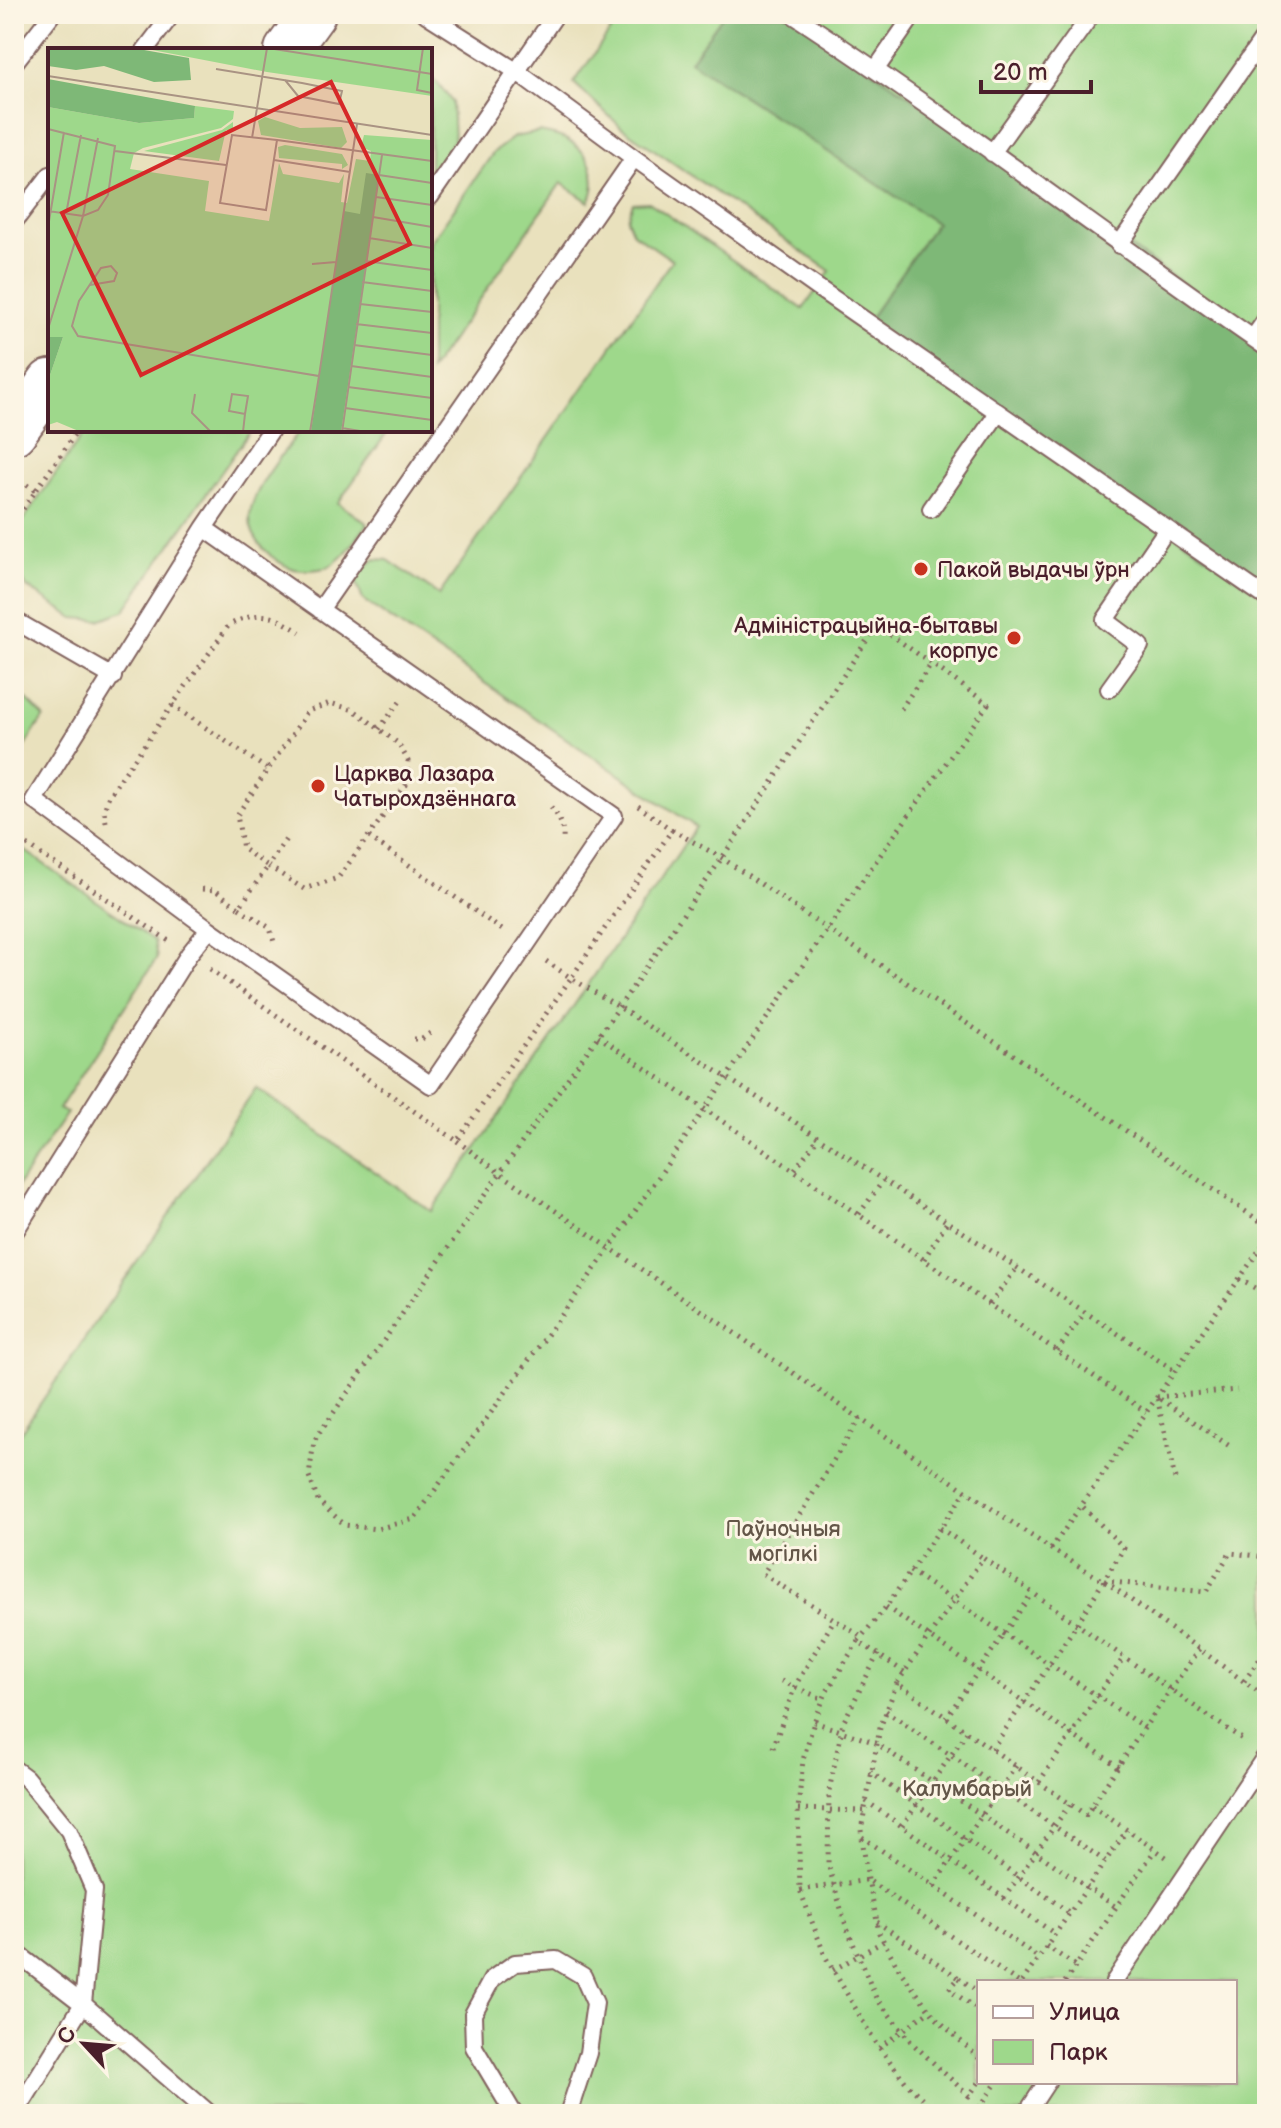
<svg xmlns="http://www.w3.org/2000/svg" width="1281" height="2128" font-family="'Balsamiq Sans',sans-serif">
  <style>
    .green { fill: #9ed88b; stroke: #747c5b; stroke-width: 2; fill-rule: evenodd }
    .forest { fill: #7eb877; stroke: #646c51; stroke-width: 2 }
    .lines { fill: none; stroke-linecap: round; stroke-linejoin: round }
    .lane-casing { stroke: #82635e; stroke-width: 20 }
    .secondary-casing { stroke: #82635e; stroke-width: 48 }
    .path { stroke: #82635e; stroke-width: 5; stroke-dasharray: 2 6; stroke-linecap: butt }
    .lane { stroke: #fff; stroke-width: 16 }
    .secondary { stroke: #fff; stroke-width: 44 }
    .poi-dot { fill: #c8321e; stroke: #fcf5e5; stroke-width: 3 }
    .labels { text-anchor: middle; stroke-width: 6; stroke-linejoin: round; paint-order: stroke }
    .poi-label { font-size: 22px; fill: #4a1f2b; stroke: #fcf5e5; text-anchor: start }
    .park-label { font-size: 22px; fill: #635648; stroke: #fcf5e5 }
    .inset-road { fill: none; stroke: #a99383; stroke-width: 2 }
    .view { fill: #d62828; fill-opacity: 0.15; stroke: #d62828; stroke-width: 4 }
    .inset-edge { fill: none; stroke: #4a1f2b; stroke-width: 4 }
  </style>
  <rect width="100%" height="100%" fill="#fcf5e5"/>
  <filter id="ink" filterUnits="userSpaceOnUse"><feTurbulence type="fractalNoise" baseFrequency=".0125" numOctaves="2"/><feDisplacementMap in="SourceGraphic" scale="16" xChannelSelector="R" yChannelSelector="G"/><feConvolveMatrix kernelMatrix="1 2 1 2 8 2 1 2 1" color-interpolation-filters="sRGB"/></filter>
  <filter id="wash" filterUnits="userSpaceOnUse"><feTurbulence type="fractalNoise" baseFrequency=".006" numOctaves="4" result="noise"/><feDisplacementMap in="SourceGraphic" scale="32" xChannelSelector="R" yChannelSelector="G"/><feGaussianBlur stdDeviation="1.8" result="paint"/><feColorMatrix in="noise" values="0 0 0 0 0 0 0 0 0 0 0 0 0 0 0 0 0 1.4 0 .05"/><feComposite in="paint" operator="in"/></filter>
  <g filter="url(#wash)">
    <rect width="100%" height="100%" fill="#e9e1bd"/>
    <path class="green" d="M622,14h645v2100h-1253v-672l242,-354 175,123 42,-58 223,-326 -333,-227 -7,-18 6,-13 13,-10 13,1 51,35 233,-335 -39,-27 -6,-14 6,-16 16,-1 154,107 27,-38 -209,-144 -47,-44zM979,1982h256v100h-256z
      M430,77l8,6 14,19 2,38 -24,34z
      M540,132c8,2 17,3 25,7 24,11 36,38 24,63l-28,-19 -131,188v-128l64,-91 20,-15z
      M86,430h165l-127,181 -25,9 -25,-2 -47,-31 -13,-21 3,-37z
      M300,430h89l-51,73 30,21c-10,13 -28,40 -43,44 -8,2 -24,3 -31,1 -21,-7 -46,-30 -44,-54 2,-25 35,-64 50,-85z
      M14,687l30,30 -30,45z
      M14,843l140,98 3,17 -98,151 8,4 -53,78z"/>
    <path class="forest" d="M724,14h66l477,327v257l-400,-276 69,-99 -246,-162z"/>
  </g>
  <g filter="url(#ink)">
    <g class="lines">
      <g class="lane-casing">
        <path id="lane" d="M426,14l90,57 118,87 184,130 449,310
          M792,14c162,106 316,224 475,334
          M145,50l25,-33 -4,-3
          M14,63l38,-49
          M876,69l38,-55
          M992,153l100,-139
          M430,197l126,-183
          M14,222l36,-47
          M1119,245l148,-212
          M1253,338l14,-20
          M931,509l67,-96
          M204,528l410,288 -183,269 -222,-156 -175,-129 170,-272 67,-98
          M320,610l314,-452
          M14,620l99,57
          M1109,689l31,-43 -35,-26 62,-91
          M14,1233l175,-279 20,-25
          M14,1769l12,9 43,53 25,59 -11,114 -68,110
          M14,1951l69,53 127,110
          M1114,1982l153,-228
          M514,2114l-40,-67 -1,-33 19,-35 23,-16 41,-3 27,16 12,27 -7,50 -20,61
          M1026,2114l21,-32"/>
      </g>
      <g class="secondary-casing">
        <path id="secondary" d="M287,50l26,-36
          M14,432l36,-50"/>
      </g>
      <path class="path" d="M14,475l21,16
        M14,522l64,-92
        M877,625l111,79 -161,226 -217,318 -196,271 -37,10 -32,-4 -27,-24 -9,-25 5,-35 186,-268 119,-166 103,-149z
        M172,705l95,64
        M901,709l30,-45
        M379,729l22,-29
        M638,806l34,24 -101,148 48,29 556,364
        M551,807c9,11 13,20 12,34
        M106,822l-2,-11 5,-16 120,-170c32,-16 42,-11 71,7
        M672,830l50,28 545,368
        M14,836l155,105
        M369,837l136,95
        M202,889l13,1 24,18 29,-42 -25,-17 -6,-34 71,-104 22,-8 24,7 45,34 9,17 -2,24 -68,93 -34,11 -36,-23 20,-30
        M239,908l31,20 4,14
        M210,969l247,172 114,-163 -25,-17
        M598,1036l548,376
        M414,1039h8l11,-8
        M457,1141l43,32 551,376 59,36 157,113
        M795,1169l23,-31
        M859,1214l24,-33
        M924,1259l23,-37
        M1239,1279l28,16
        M990,1304l27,-36
        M1057,1351l28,-39
        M1157,1397l80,-7
        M860,1418l-97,156 99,63
        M1175,1479l-18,-82 74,50
        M940,1528l43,30
        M1051,1549l216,-310
        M910,1571l235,157
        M1104,1581l102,11 24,-39 37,4
        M886,1607l233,160
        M858,1641l-32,52 -12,29 -11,38 -5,49 2,81 25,66 50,86 33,43 14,13
        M1199,1649c-38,55 -77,110 -113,166l-189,-132 86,-125c87,61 174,123 262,183
        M878,1654l-35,69 -14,68 -1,73 18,62 30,72 36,45 57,53 10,-14
        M904,1672l-46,-31 28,-34 80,-116
        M781,1681l42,18
        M1244,1681l23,-32
        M897,1683l-17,45 -19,102 7,50 9,41 2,12 21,38 35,46 44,41
        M886,1711l219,150
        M946,1718l86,-125
        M814,1722l62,21 240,164
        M773,1748l22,-62 39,-66
        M992,1749l85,-125 47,-76 -43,-43
        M870,1772l200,141
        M1039,1782l85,-125
        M866,1801l189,133
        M1092,1806l77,53
        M798,1809l66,2
        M902,1826l65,-94
        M862,1837l177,121
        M933,1886l83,-120
        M800,1890l68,-10 150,102
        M1004,1898l66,-94
        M877,1922l82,56 -10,11 30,22
        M1046,1946l30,20
        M833,1970l51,-29
        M959,1978l20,14
        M1022,1982l105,-152
        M1065,1982l90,-132
        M879,2048l51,-38
        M975,2114l22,-32"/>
      <use href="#lane" class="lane"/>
      <use href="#secondary" class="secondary"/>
    </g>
  </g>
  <g class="poi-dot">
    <circle cx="921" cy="569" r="8"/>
    <circle cx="1014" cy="638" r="8"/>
    <circle cx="318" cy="786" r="8"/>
  </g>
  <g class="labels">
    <g class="poi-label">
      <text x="937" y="577">Пакой выдачы ўрн</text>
      <text x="998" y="633" text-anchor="end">Адміністрацыйна-бытавы<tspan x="998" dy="25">корпус</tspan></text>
      <text x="334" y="781">Царква Лазара<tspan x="334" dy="25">Чатырохдзённага</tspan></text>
    </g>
    <g class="park-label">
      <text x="783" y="1536">Паўночныя<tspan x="783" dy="25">могілкі</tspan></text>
      <text x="967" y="1796">Калумбарый</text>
    </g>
  </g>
  <g transform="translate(48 48)">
    <rect width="384" height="384" fill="#e9e1bd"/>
    <path d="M94,0h290v48l-165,-24zM147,58l39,5 -1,8 -12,9 -78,20 -9,5 -4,16 79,12 -4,30 64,10 10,-58 4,11 56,9 5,-9 -3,28 6,1 9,-44 14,2 1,-10 -10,-4 3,-12 68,5v290l-351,2 -24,-10 -9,3v-44l15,-44h-15v-230l91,16 55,-5zM217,69l35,11 42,-1 5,15 -6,6 -80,-13 -3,-14zM185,74v8h-7l-7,31 -75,-10 78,-21zM237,97l57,9 6,11 -6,4v-5l-63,-6 -1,-11z" fill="#9ed88b"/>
    <path d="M0,0h85l56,10 2,22 -37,2 -50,-16 -28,4 -28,-4zM0,31l147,27 -1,12 -55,5 -91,-16zM318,125l13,2 -38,257h-30l33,-221 16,3zM0,289h15l-15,44z" fill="#7eb877"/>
    <path class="inset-road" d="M220,0l164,26M375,0l-6,42 15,3M168,21l86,14 40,8 -3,13 -41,-8 -13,-16M0,28l384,59M0,81l67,17 -7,49 -10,15 -15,6 -35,-5M204,90l15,-90M229,92l-11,70 -46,-7 12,-68 45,5 155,21M67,103l111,14M226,112l76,12M331,127l53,8M328,149l56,8M18,166l15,-79M325,169l59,10M0,179l16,-95M321,190l63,10M317,213l67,9M264,216l24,-2M314,234l70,9M42,237l24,-4 3,-8 -6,-7 -10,2 -22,33 -7,25 6,10 241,40 38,-252M312,256l72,8M308,276l76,9M0,281l35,-113 15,-78M306,297l78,10M303,318l81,11M300,339l84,11M147,346l-3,19 19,19M297,360l87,12M294,380l24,4M195,384l2,-18 3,-18 -16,-2 -3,17 16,3M262,384l9,-56M294,384l40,-277"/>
    <path class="view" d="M283,34l79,162 -269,131 -79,-162z"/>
    <rect width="384" height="384" class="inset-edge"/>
  </g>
  <rect width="1281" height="2128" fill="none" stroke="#fcf5e5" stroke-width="48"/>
  <rect x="977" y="1980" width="260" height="104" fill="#fcf5e5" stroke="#b59f9b" stroke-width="2"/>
  <rect x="993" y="2006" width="40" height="12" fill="#ffffff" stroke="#b59f9b" stroke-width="2"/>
  <text x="1049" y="2020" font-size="24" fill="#4a1f2b">Улица</text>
  <rect x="993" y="2040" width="40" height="24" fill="#9ed88b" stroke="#b59f9b" stroke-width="2"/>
  <text x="1049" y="2060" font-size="24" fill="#4a1f2b">Парк</text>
  <g transform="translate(84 2044) rotate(296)" stroke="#fcf5e5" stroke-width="6" paint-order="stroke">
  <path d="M0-6L14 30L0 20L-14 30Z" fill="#4a1f2b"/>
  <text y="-12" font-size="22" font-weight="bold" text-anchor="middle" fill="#4a1f2b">С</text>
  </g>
  <path d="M981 80v12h110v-12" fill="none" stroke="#4a1f2b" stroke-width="4"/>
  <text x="993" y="80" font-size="24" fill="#4a1f2b" stroke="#fcf5e5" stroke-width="6" paint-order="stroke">20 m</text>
</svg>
